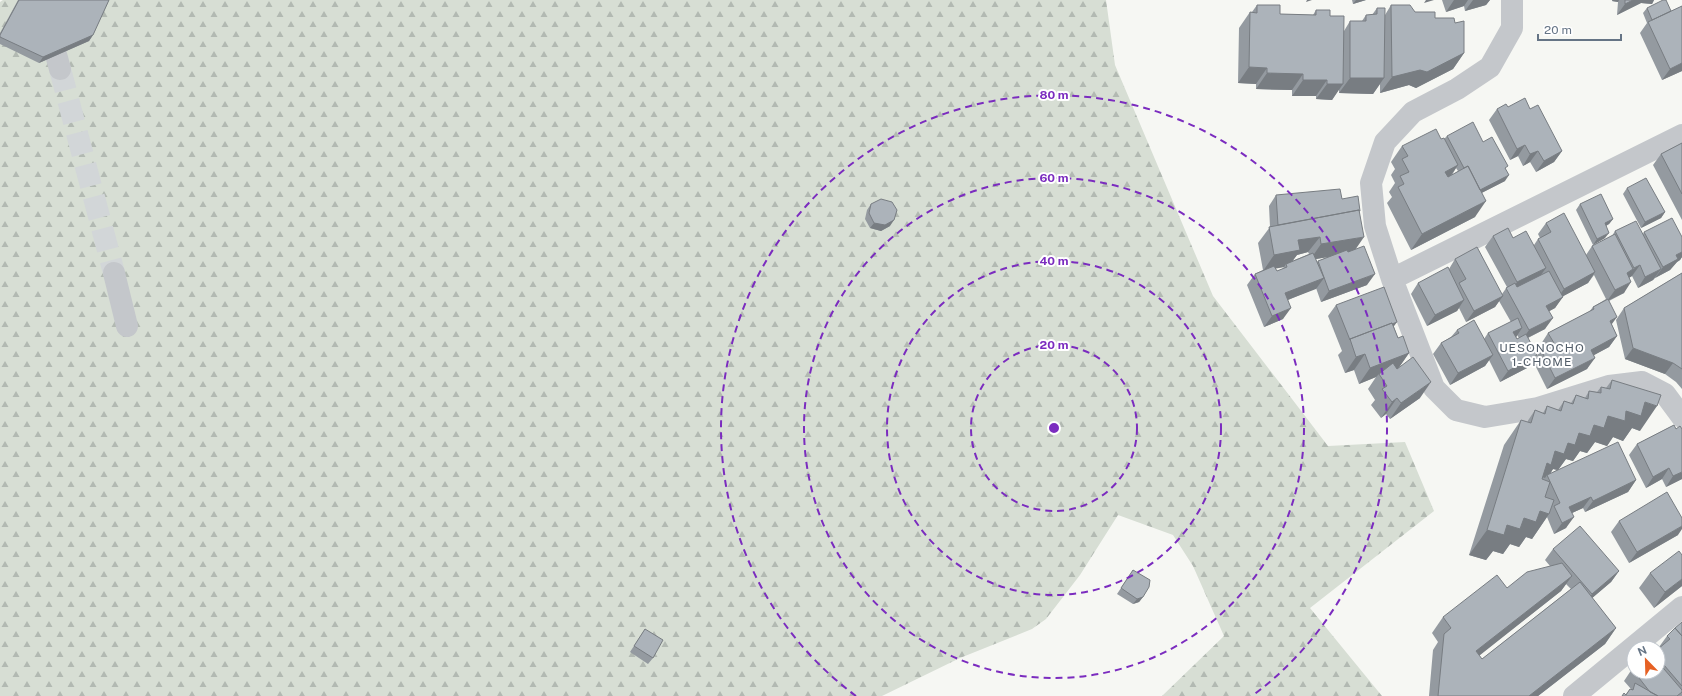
<svg xmlns="http://www.w3.org/2000/svg" width="1682" height="696" font-family="'Public Sans',sans-serif">
  <style>
    .forest { fill: url(#forest-firs) }
    .lines { fill: none; stroke-linecap: round; stroke-linejoin: round }
    .pedestrian-tunnel { stroke: #d2d6d8; stroke-width: 22; stroke-dasharray: 22 11; stroke-linecap: butt }
    .pedestrian { stroke: #c4c7cb; stroke-width: 22 }
    .minor { stroke: #c4c7cb; stroke-width: 22 }
    .wall { fill: #949aa0; fill-rule: evenodd }
    .shaded-wall { fill: #787d82 }
    .building { fill: #acb3ba; stroke: #787d82 }
    .ring { fill: none; stroke: #7b2cbf; stroke-width: 2; stroke-dasharray: 7 5 }
    .labels { text-anchor: middle; stroke-width: 4; stroke-linejoin: round; paint-order: stroke }
    .neighbourhood-label { font-size: 12px; letter-spacing: 1px; fill: #535e6a; stroke: #fff }
    .centre { fill: #7b2cbf; stroke: #fff; stroke-width: 2 }
    .ring-label { font-size: 12px; text-anchor: middle; font-weight: bold; fill: #7b2cbf; stroke: #fff; stroke-width: 4; stroke-linejoin: round; paint-order: stroke }
  </style>
  <defs>
    <pattern id="forest-firs" width="22" height="20" patternUnits="userSpaceOnUse"><rect width="22" height="20" fill="#d7ded4"/><path d="M5 1l3.5 6h-7zM16 11l3.5 6h-7z" fill="#b2b9b2"/></pattern>
  </defs>
  <rect width="100%" height="100%" fill="#f6f7f3"/>
  <path class="forest" d="M3,0h1103l9,65 98,231 115,150 77,-4 29,69 -124,97 72,88h-220l62,-60 -31,-70 -20,-31 -55,-20 -38,60 -34,44 -14,10 -72,29 -78,38h-882v-694z"/>
  <g class="lines">
    <path class="pedestrian-tunnel" d="M60,69l54,204"/>
    <path class="pedestrian" d="M41,0l19,69
      M114,273l13,53"/>
    <path class="minor" d="M1512,0v28l-22,39 -33,22 -44,23 -28,30 -14,41 4,43 17,53 42,109 22,22 29,7 53,-9 71,-22 33,-4 23,12 17,23
      M1392,279l290,-144
      M1574,696l108,-89"/>
  </g>
  <path class="wall" d="M18,0h91l-16,35 -4,6 -50,22 -39,-19v-11z
    M1352,0h14l-13,4z
    M1442,0h48l-4,5 -21,6 -1,-5 -18,6z
    M1612,0h42l-2,4 -11,-1 -24,12 1,-13 -6,-1z
    M1257,5l23,9 33,1 3,-5 14,6 14,15 6,-10h12l4,-6h6l5,-7 8,7 6,-10 44,13 20,5 9,30 -11,16 -37,19 -7,-3 -29,8v-9l-7,10 -34,-1v-4l-7,11 -16,-1v-3h-24v-6l-36,-1v-5l-18,-1 1,-55 11,-16h2z
    M1682,6v65l-20,9 -22,-47 7,-10 -4,-10 4,-5 24,3z
    M1508,107l22,2 32,42 -8,11 -18,10 -6,-10 -7,4 -5,-10 -8,4 -21,-40 8,-11z
    M1447,136l36,6 23,27 -1,12 -24,12 -6,24 -64,33 -24,-47 5,-6 -3,-5 6,-9 -4,-8 4,-6 -4,-7 11,-16 42,-7zM1456,168l2,3 -6,4z
    M1682,143v77l-29,-55 8,-11z
    M1627,188l38,24 -4,6 -20,10 -18,-34z
    M1276,195l66,4 17,13 -4,37 12,36 -46,17 -5,-14 -28,12 -5,19 -19,8 -17,-42 8,-11 8,-4 -5,-27 12,-16 -1,-21zM1308,252l1,2 -17,7 5,-6zM1327,257l-9,4 -1,1 -1,-3zM1284,267l-2,2 -5,2 -2,-3z
    M871,204l19,22 -9,5 -11,-3 -5,-9 2,-9z
    M1580,204l33,15 -4,5 -3,2 -1,12 -12,7 -17,-35z
    M1546,223l40,32 6,-9 20,-10 3,-5 28,3 1,-2 38,5v20l-2,3 -3,2 -7,8 -15,8 -2,2 -15,8 -6,-12 -3,2 -5,15 -15,8 3,24 5,11 -8,11 -15,8 -7,14 -40,20 -14,-28 8,-11 2,-1 -2,-5 7,-11 41,-21 4,-5 13,-8 -12,-24 -6,8 -25,13 -8,12 -6,3 -4,18 -17,9 1,29 -29,15 -11,-22 -4,6 -35,19 -17,-31 8,-11 10,-6 6,-7 27,9 4,-6 23,-11 -12,-21 -4,6 -29,15 -7,-14 -2,3 -30,15 -16,-32 7,-11 31,-14 6,-10 47,35 5,-7 -22,-40 8,-11 20,2 21,7 4,-6 2,-1 -2,-4zM1517,335l2,3 -2,1 -1,-2z
    M1682,273v116l-6,-7 -11,-8 -40,-15 -9,-39 8,-12z
    M1336,305l58,22 4,11 11,15 -10,14 21,31 -30,21 -4,-5 -5,4 -10,-13 4,-5 -7,-11 8,-12 -17,7 -5,-14 -9,3 -7,-18 4,-4 -14,-35z
    M1612,380l28,51 -8,-3 -9,13 -10,-4 -6,9 -12,-4 -8,11 -7,-2 -7,10 -7,-2 -8,11 78,10 -8,12 -43,20 -2,-4 -11,5 -6,15 -12,6 -7,-17 -15,22 -6,-2 -7,10 -9,-3 -7,10 -10,-3 -7,9 -17,-5 35,-110 17,-25 6,2 8,-12 8,3 4,-7 11,4 6,-9 7,2 5,-8 9,3 4,-7 8,1 4,-5 5,1zM1553,469l4,1 -7,4z
    M1674,425l8,54 -16,8 -4,-8 -16,9 -17,-33 8,-11z
    M1619,521l59,14 -49,28 -18,-31z
    M1553,549l66,22 -8,11 -19,16 24,30 -11,16 -67,52h-109l4,-46 5,-8 -6,-9 11,-16 64,-29 43,-22 -5,-6zM1566,584l5,5 -89,70 -3,-4 82,-64z
    M1133,570l10,27 -4,5 -6,2 -16,-10z
    M1650,573l32,13 -28,22 -15,-20z
    M1682,622v74h-60l4,-2 4,-5h1l-7,-8 8,-12 26,3v-23l2,-1 -1,-1 8,-11z
    M645,629l8,29 -5,6 -18,-12z"/>
  <path class="shaded-wall" d="M1307,0h5l-6,2z
    M1356,0h10l-13,4z
    M1426,0h8l-10,3z
    M1454,0h14l-4,6 -18,6z
    M1473,0h17l-4,5 -21,6z
    M1613,0h6l-1,2 -6,-1z
    M1633,0h21l-2,4 -11,-1 -24,12 8,-11z
    M93,35l-4,6 -50,22 4,-6z
    M1464,53l-11,16 -37,19 -7,-3 -29,8 12,-16z
    M1682,63v8l-20,9 8,-11z
    M1249,67l18,1 -11,16 -18,-1z
    M1267,73l36,1 -11,16 -36,-1z
    M1350,78h34l-11,16 -34,-1z
    M1303,80h24l-11,16h-24z
    M1327,84h16l-11,16 -16,-1z
    M1525,145l-7,11 -8,4 7,-11z
    M1538,151l-8,11 -7,4 7,-12z
    M1562,151l-8,11 -18,10 8,-11z
    M1458,165l-11,16 -2,-9z
    M1509,175l-4,6 -33,17 4,-6z
    M1486,201l-11,16 -64,33 11,-16z
    M1665,212l-4,6 -20,10 4,-6z
    M1613,219l-4,5 -9,5 5,-6z
    M894,220l-4,6 -9,5 -11,-3 4,-5z
    M1609,233l-4,5 -12,7 4,-6z
    M1320,237l-12,15 -11,3 -8,11 -3,-2 -2,3 -21,4 11,-16 24,-15z
    M1364,237l-11,16 -43,7 11,-16z
    M1682,252v5l-2,3 -3,2 -7,8 -15,8 8,-11 13,-12z
    M1640,265l-8,11 -5,3v-6z
    M1546,268l-8,11 -28,15 7,-12z
    M1661,269l-8,11 -15,8 7,-11z
    M1595,272l-7,11 -32,17 8,-11z
    M1375,274l-8,11 -46,17 8,-11z
    M1324,278l-8,11 -39,15 8,-11z
    M1631,282l-7,11 -17,8 8,-11z
    M1503,296l-8,11 -29,15 8,-11z
    M1563,297l-8,11 -16,9 7,-11z
    M1464,300l-7,11 -30,15 8,-11z
    M1291,308l-8,11 -19,8 8,-11z
    M1617,317l-8,11 1,-7z
    M1553,318l-8,11 -24,12 8,-11z
    M1397,322l-8,11 -39,7z
    M1522,328l-7,11 -2,-7z
    M1617,336l-8,11 -26,14 8,-11z
    M1633,348l40,15 -8,11 -40,-15z
    M1409,353l-11,16 -19,5 -3,3 -17,7 11,-16z
    M1365,354l-11,16 -9,3 11,-16z
    M1493,355l-8,11 -35,19 8,-12z
    M1537,355l-8,12 -29,15 8,-11z
    M1595,358l-8,11 -40,20 8,-11z
    M1431,382l-11,16 -30,21 11,-16z
    M1397,398l-11,16 -5,4 11,-16z
    M1645,402l12,4 -17,25 -8,-3 -9,13 -10,-4 -6,9 -12,-4 -8,11 -7,-2 -7,10 -7,-2 -8,11 -5,-1 -5,8 -1,-2 -2,3 -3,-1 -13,11 26,-37 13,-8 11,-10 29,-17 18,-5z
    M1669,468l-7,11 -16,9 7,-11z
    M1682,472v7l-16,8 7,-11z
    M1636,480l-8,12 -43,20 8,-11z
    M1591,497l-8,11 -22,10 8,-11z
    M1540,511l9,3 -17,25 -6,-2 -7,10 -9,-3 -7,10 -10,-3 -7,9 -17,-5 18,-25 20,-5 17,-7z
    M1574,517l-8,11 -12,6 8,-11z
    M1682,526v3l-4,6 -49,28 8,-11z
    M1619,571l-8,11 -27,23 8,-11z
    M1572,576l-11,15 -96,76 11,-16z
    M1682,579v7l-28,22 11,-16z
    M1143,597l-4,5 -6,2 4,-5z
    M1616,628l-11,16 -67,52h-9z"/>
  <path class="building" d="M19,0h90l-16,35 -50,22 -43,-20v-2z
    M1625,0h8l-8,4z
    M1663,0h3l5,11 -19,9 -5,-12z
    M1257,5h23v9l36,1v-5h14v6h14l-1,68h-16v-4h-24v-6l-36,-1v-5l-18,-1 1,-55 7,1z
    M1391,5h19l5,7h20v6h19l1,5 9,-2v32l-37,19 -7,-2 -28,7z
    M1682,6v57l-12,6 -22,-47z
    M1377,8h8l-1,70h-34v-57h16v-6l11,-1z
    M1525,98l5,11 8,-4 24,46 -18,10 -6,-10 -8,3 -5,-9 -8,4 -20,-40 9,-5 2,3z
    M1473,122l10,20 9,-5 16,29 -3,2 4,7 -29,15 -12,-24 -4,2 -17,-32z
    M1436,129l5,10 3,-1 14,27 -13,7 3,5 20,-11 18,35 -64,33 -24,-47 6,-3 -4,-8 9,-4 -7,-13 6,-3 -6,-10z
    M1682,143v51l-21,-40z
    M1646,178l19,34 -20,10 -18,-34z
    M1340,189l2,10 16,-3 2,15h-1v-1l-81,15 -2,-30z
    M1601,194l12,25 -8,4 4,10 -12,6 -17,-35z
    M881,199l11,3 5,8 -3,10 -9,5 -11,-2 -5,-10 2,-9z
    M1359,210l5,27 -43,7 -1,-7 -22,3 2,10 -26,5 -5,-28z
    M1564,213l31,59 -31,17 -26,-50 13,-7 -5,-9z
    M1672,218l10,19v15l-6,3 2,4 -15,8 -19,-35z
    M1636,221l25,48 -16,8 -5,-12 -6,3 -19,-37z
    M1508,228l5,10 13,-7 20,37 -29,14 -24,-46z
    M1615,234l18,35 -6,4 4,9 -16,8 -23,-44z
    M1364,246l11,28 -46,17 -11,-30 29,-11 1,2z
    M1477,247l26,49 -29,15 -15,-28 7,-4 -11,-20z
    M1313,253l11,25 -39,15 6,15 -19,8 -17,-42 19,-8 3,5 10,-4 -1,-3z
    M1448,267l16,33 -29,15 -17,-32z
    M1549,271l14,26 -17,9 7,12 -24,12 -23,-42 9,-5 2,4z
    M1682,273v96l-9,-6 -40,-15 -9,-40z
    M1384,287l13,35 -5,2v-1l-42,16v1l-14,-35z
    M1608,299l9,18 -7,4 7,15 -26,14 4,8 -40,20 -14,-28 13,-7 -6,-10 46,-24 -1,-2z
    M1518,318l4,10 -9,4 4,7 9,-5 11,21 -29,16 -20,-38z
    M1474,320l19,35 -35,18 -17,-30 18,-10 -2,-3z
    M1392,323l6,15 5,-2 6,17 -39,15 -5,-14 -9,3 -6,-18z
    M1413,357l18,25 -30,21 -4,-5 -5,4 -10,-13 5,-3 -8,-12 14,-11 4,6z
    M1612,380l49,15 -4,11 -12,-4 -4,14 -15,-5 -1,10 -17,-5 -4,12 -10,-3 -4,11 -11,-3 -4,12 -7,-2 -4,11 -9,-3 -4,14 -4,-2 -5,16 8,3 -5,15 9,3 -5,14 -9,-3 -4,11 -12,-4 -4,11 -13,-4 -3,10 -17,-5 34,-110 10,3 4,-13 10,4 2,-8 14,5 3,-10 9,3 3,-9 12,4 1,-8 12,2v-6l9,2z
    M1674,425l2,4 4,-3 2,3v43l-9,4 -4,-8 -16,9 -16,-33z
    M1618,442l18,38 -43,21 -2,-4 -22,10 5,10 -12,6 -8,-17 6,-3 -13,-28z
    M1667,492l15,26v8l-45,26 -18,-31z
    M1580,526l39,45 -27,23 -39,-45z
    M1679,551l3,4v24l-17,13 -15,-19z
    M1562,563l10,13 -96,75 6,8 98,-77 36,46 -87,68h-91l6,-62 7,-6 -8,-11 54,-42 10,13 20,-16z
    M1133,570l17,10 -1,7 -6,10 -6,2 -16,-11z
    M1682,622v14l-7,-8z
    M1675,628l7,8v50l-24,-28v-9l12,-10 -3,-3z
    M645,629l18,11 -10,18 -19,-12z
    M1658,662l24,28v2l-5,4h-19l-8,-4 -18,-23 2,-2v5h24z
    M1635,683l23,13h-36l2,-3 2,2 4,-6 3,1z"/>
  <g class="ring">
    <circle cx="1054" cy="428" r="83"/>
    <circle cx="1054" cy="428" r="167"/>
    <circle cx="1054" cy="428" r="250"/>
    <path d="M856 696A333 333 0 1 1 1252 696"/>
  </g>
  <g class="labels">
    <g class="neighbourhood-label">
      <text x="1542" y="352">UESONOCHO<tspan x="1542" dy="14">1-CHOME</tspan></text>
    </g>
  </g>
  <circle cx="1054" cy="428" r="6" class="centre"/>
  <g class="ring-label">
    <text x="1054" y="99">80 m</text>
    <text x="1054" y="182">60 m</text>
    <text x="1054" y="265">40 m</text>
    <text x="1054" y="349">20 m</text>
  </g>
  <g transform="translate(1646 660) rotate(337)"><circle r="19" fill="#ffffff" stroke="#c1c7ce"/>
  <path d="M0-3L7 15L0 10L-7 15Z" fill="#e66124"/>
  <text y="-6" font-size="11" font-weight="bold" text-anchor="middle" fill="#657485">N</text>
  </g>
  <path d="M1538 34v6h83v-6" fill="none" stroke="#657485" stroke-width="2"/>
  <text x="1544" y="34" font-size="12" fill="#657485" stroke="#ffffff" stroke-width="3" paint-order="stroke">20 m</text>
</svg>
